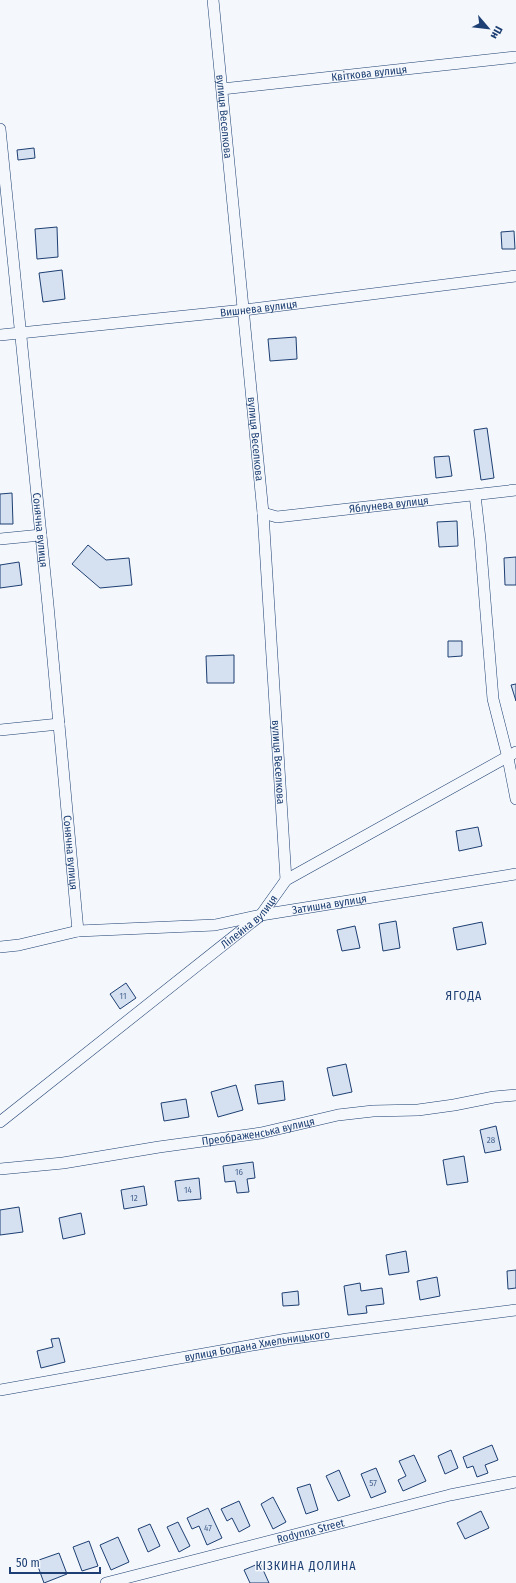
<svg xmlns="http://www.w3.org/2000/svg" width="516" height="1583" font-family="'Fira Sans Condensed',sans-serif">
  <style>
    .building { fill: #d5e0f0; stroke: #1d3f73 }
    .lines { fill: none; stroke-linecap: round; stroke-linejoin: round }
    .minor-casing { stroke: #1d3f73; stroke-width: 12 }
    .minor { stroke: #f4f7fb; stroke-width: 11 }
    .labels { text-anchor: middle; stroke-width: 3; stroke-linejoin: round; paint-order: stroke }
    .number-label { font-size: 9px; fill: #4b6792 }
    .street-label { font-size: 11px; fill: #1d3f73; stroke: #f4f7fb }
    .neighbourhood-label { font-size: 12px; letter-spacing: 1px; fill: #1d3f73; stroke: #f4f7fb }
  </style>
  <rect width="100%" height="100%" fill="#f4f7fb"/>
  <path class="building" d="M34,148l1,10 -17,2 -1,-10z
    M57,227l1,30 -21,2 -2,-30z
    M514,231l1,18h-13l-1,-17z
    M62,270l3,29 -22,3 -4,-29z
    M296,337l1,22 -27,2 -2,-22z
    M487,428l7,50 -13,2 -7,-50z
    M449,456l3,20 -16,2 -2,-21z
    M12,493l1,31h-13v-30z
    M457,521l1,25 -19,1 -2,-25z
    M88,545l18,15 23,-2 3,27 -32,3 -28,-24z
    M516,557v28h-11l-1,-27z
    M19,562l3,23 -22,3v-23z
    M448,641h14v15l-14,1z
    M234,655v28h-27l-1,-27z
    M516,684v17l-5,-16z
    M478,827l4,19 -23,5 -3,-20z
    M396,921l4,27 -17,3 -4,-27z
    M482,922l4,22 -29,6 -4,-22z
    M355,926l5,22 -18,3 -5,-21z
    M126,983l10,15 -16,11 -10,-15z
    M346,1064l6,28 -19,4 -6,-28z
    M283,1081l2,19 -27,4 -3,-19z
    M236,1085l7,25 -25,7 -7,-25z
    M186,1099l3,18 -25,4 -3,-18z
    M496,1126l5,24 -16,3 -5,-23z
    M464,1156l4,26 -21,3 -4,-25z
    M253,1162l2,16 -8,1 2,13 -12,1 -2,-12 -10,1 -2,-16z
    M199,1178l2,21 -23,2 -3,-20z
    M144,1186l3,19 -23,4 -3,-19z
    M19,1207l4,25 -23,3v-25z
    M81,1213l4,21 -22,5 -4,-21z
    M406,1251l3,21 -20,3 -3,-20z
    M516,1270v18l-8,1 -1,-18z
    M437,1277l3,19 -20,4 -3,-19z
    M360,1283l1,8 21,-3 2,16 -18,2 1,7 -19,2 -4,-29z
    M298,1291l1,14 -16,1 -1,-13z
    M59,1338l6,24 -24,6 -4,-17 16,-4 -2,-8z
    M492,1445l6,15 -13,5 3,8 -11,4 -4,-11 -6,2 -4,-11z
    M451,1450l7,18 -13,6 -7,-18z
    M414,1455l12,26 -23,10 -5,-11 8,-4 -7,-15z
    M376,1468l10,24 -15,6 -10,-24z
    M339,1470l11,26 -12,5 -12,-25z
    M310,1484l8,26 -12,4 -9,-26z
    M273,1497l13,25 -13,7 -12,-25z
    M239,1501l11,25 -11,6 -7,-14 -5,3 -6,-12z
    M208,1508l14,30 -15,7 -8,-19 -7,3 -5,-11z
    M481,1511l8,17 -24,11 -8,-16z
    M178,1522l12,24 -11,6 -12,-25z
    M150,1524l10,22 -12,6 -10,-23z
    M118,1537l11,25 -18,8 -11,-25z
    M89,1541l9,25 -16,5 -9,-24z
    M59,1553l8,21 -23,9 -8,-22z
    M260,1563l9,20h-19l-6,-13z"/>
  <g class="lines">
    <g class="minor-casing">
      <g id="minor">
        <path id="s1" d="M213,0l50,513 23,367"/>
        <path id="s2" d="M222,89l294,-32"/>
        <path id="s3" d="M0,129l48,476 30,326"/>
        <path id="s4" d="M0,335l244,-25 272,-34"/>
        <path d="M475,495l5,44 13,160 15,59 8,41"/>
        <path id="s5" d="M263,513l14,4 239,-27"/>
        <path d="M0,539l41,-4"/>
        <path d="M0,730l59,-6"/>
        <path id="s6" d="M0,947l19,-2 59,-14 137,-6 46,-10 255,-41"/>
        <path id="s7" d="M0,1122l261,-207 25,-35 230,-128"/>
        <path id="s8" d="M0,1169l63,-6 96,-16 102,-14 77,-18 35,-4 45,-1 36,-5 40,-8 22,-2"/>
        <path id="s9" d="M0,1390l287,-51 229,-29"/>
        <path id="s10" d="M106,1583l344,-88 66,-13"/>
      </g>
    </g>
    <use href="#minor" class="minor"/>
  </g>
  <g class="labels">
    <g class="number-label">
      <text x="123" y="999">11</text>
      <text x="491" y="1143">28</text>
      <text x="239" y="1175">16</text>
      <text x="188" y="1193">14</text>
      <text x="134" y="1201">12</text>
      <text x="373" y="1486">57</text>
      <text x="208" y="1531">47</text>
    </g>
    <g class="street-label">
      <text dy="4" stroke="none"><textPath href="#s2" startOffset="148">Квіткова вулиця</textPath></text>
      <text dy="4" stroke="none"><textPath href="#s1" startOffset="117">вулиця Веселкова</textPath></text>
      <text dy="4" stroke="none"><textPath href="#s4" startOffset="260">Вишнева вулиця</textPath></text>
      <text dy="4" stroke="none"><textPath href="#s1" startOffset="441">вулиця Веселкова</textPath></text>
      <text dy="4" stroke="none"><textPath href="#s5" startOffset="127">Яблунева вулиця</textPath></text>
      <text dy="4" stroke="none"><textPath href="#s3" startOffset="403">Сонячна вулиця</textPath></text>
      <text dy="4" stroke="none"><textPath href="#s1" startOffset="765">вулиця Веселкова</textPath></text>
      <text dy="4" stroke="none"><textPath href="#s3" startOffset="727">Сонячна вулиця</textPath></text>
      <text dy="4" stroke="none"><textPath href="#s6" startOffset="333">Затишна вулиця</textPath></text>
      <text dy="4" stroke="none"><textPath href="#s7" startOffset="320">Лілейна вулиця</textPath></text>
      <text dy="4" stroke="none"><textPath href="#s8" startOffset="261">Преображенська вулиця</textPath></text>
      <text dy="4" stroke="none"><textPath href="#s9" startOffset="261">вулиця Богдана Хмельницького</textPath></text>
      <text dy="4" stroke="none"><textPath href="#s10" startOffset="211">Rodynna Street</textPath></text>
    </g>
    <g class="neighbourhood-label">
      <text x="464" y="1000">ЯГОДА</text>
      <text x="306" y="1570">КІЗКИНА ДОЛИНА</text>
    </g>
  </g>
  <g transform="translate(488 28) rotate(118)" stroke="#f4f7fb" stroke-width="3" paint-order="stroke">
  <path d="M0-3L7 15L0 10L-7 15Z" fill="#1d3f73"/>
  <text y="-6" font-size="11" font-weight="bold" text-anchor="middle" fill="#1d3f73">Пн</text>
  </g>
  <path d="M10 1567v6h90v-6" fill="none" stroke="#1d3f73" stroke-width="2"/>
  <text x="16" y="1567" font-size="12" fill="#1d3f73" stroke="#f4f7fb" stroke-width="3" paint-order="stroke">50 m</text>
</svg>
